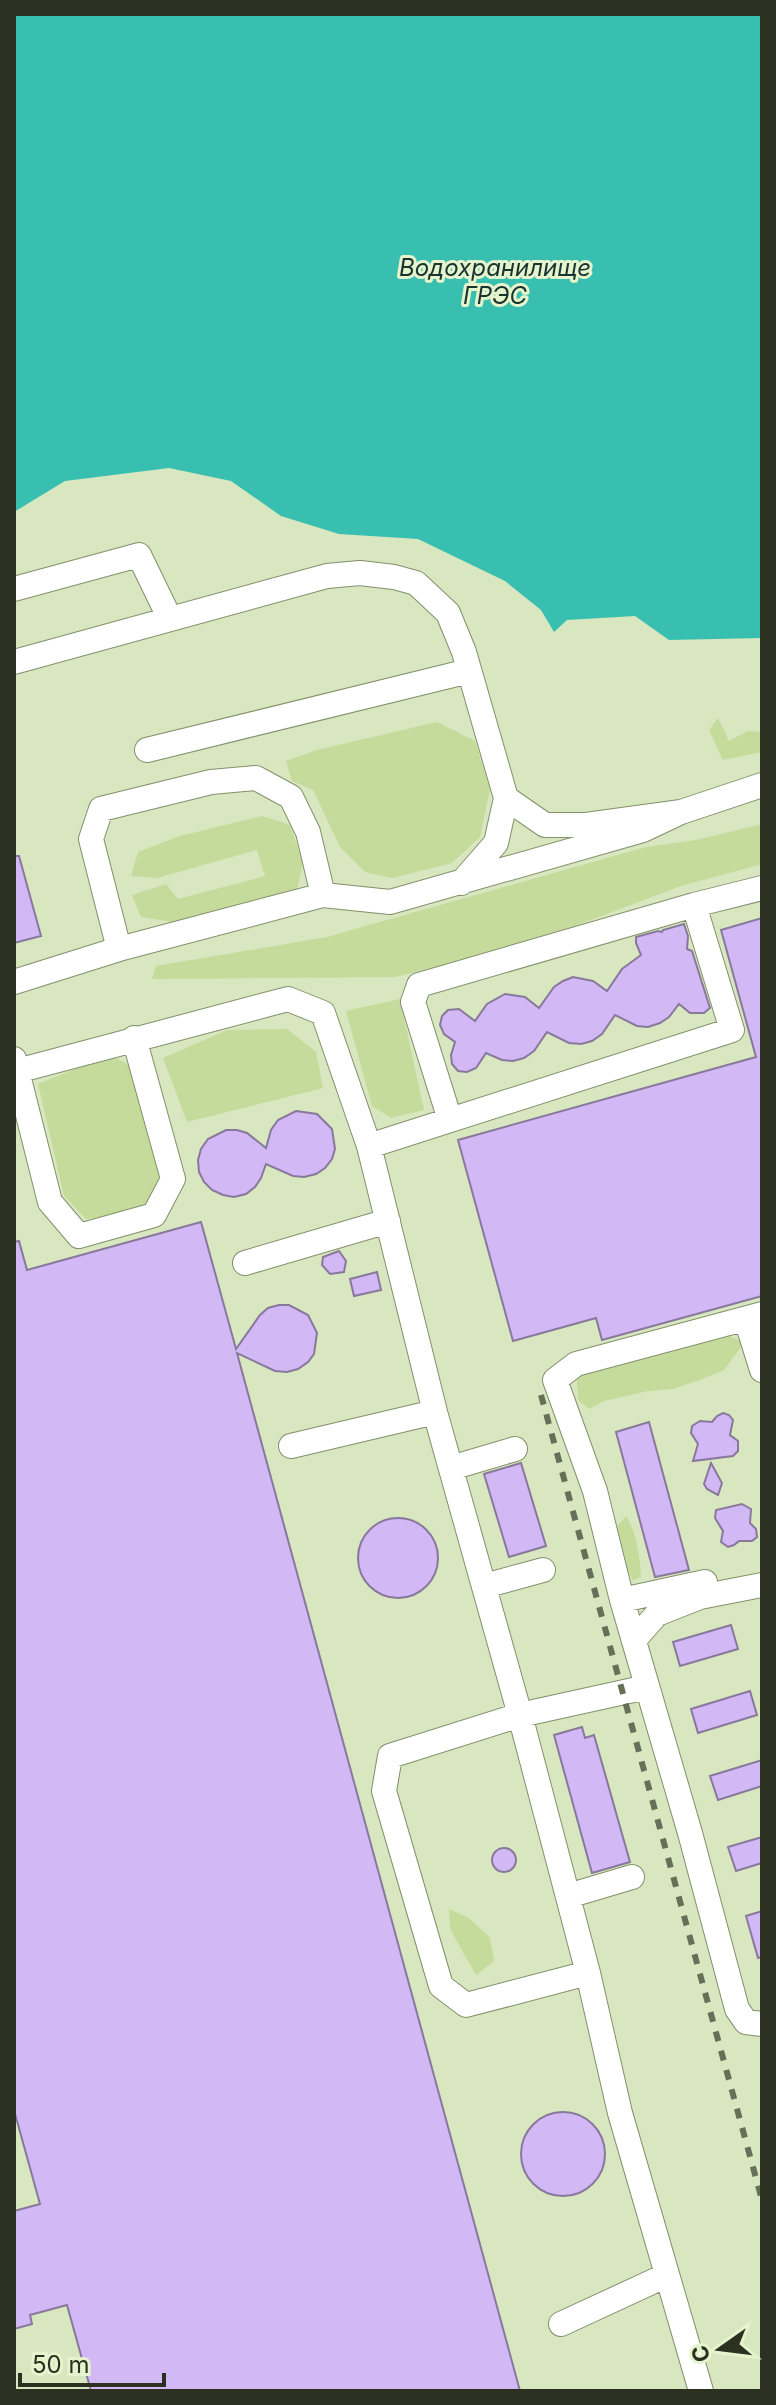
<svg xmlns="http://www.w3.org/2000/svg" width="776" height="2405" font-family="Inter,sans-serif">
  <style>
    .green { fill: #c4db9b }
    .water { fill: #39bfb0 }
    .building { fill: #d2b8f4; stroke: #88799c; stroke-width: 2 }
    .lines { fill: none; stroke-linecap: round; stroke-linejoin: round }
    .minor-casing { stroke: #82906b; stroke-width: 26 }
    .minor { stroke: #fff; stroke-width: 24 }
    .rail { stroke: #666f57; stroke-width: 6; stroke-dasharray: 10 10; stroke-linecap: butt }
    .labels { text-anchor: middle; stroke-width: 6; stroke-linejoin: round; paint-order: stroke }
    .water-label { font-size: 24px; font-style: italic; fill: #183430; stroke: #e5f4cc }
  </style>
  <rect width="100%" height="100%" fill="#d8e7bf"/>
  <path class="green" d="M718,718l11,23 19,-10 14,1v20l-39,8 -14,-30z
    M437,722l38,19 15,48 -10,48 -28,26 -60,15 -27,-6 -25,-25 -27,-57 -21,-9 -6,-20 31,-11z
    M262,816l28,9 13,38 -7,31 -58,20 -65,8 -32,-5 -9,-22 34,-11 12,15 87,-23 -8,-26 -100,28 -26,-2 7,-24 42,-16z
    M762,824v40l-81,22 -140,53 -145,38 -244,2 4,-13 171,-29 319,-90 50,-7z
    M400,999l24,111 -33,8 -19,-12 -26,-95z
    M287,1029l29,23 7,36 -136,34 -24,-64 64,-28z
    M109,1055l19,9 35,119 -22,28 -55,8 -22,-23 -26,-112z
    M728,1335l16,8 -20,27 -22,9 -29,10 -25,2 -44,10 -15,8 -11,-9 -1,-21 9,-8z
    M626,1516c11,17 14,41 15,61l-8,3 -8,-12 -9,-40z
    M449,1909l20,9 21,20 4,23 -18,14 -26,-46z"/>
  <path class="water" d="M14,14h748v624l-93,2 -34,-24 -68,4 -13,12 -13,-22 -36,-29 -87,-42 -79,-5 -58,-18 -50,-35 -62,-13 -104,13 -51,31z"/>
  <path class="building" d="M14,856h5l22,80 -27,7z
    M762,918v378l-160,44 -6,-22 -83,23 -55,-201 298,-83 -35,-127z
    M684,924l4,12 -1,13 5,2 18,57 -6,5h-14l-11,-9 -10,13 -9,6 -12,4 -11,-1 -22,-11 -13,19 -10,7 -11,3 -12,-1 -22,-11 -13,19 -10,7 -11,3 -11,-1 -16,-7 -10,15 -9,4 -9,-1 -6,-7 -1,-9 4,-13 -11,-8 -4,-9 2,-9 6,-6 11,-1 16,12 12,-17 18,-10 20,3 14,11 15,-21 9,-6 10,-4 20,4 14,10 15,-22 19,-14 -5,-12v-6l22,-6 4,1 1,-2z
    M296,1111l21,3 15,15 3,20 -3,10 -7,9 -9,6 -12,3 -11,-1 -27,-12 -5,14 -6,9 -9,7 -12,3 -11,-2 -11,-5 -8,-8 -5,-10 -1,-12 3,-11 7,-10 18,-9h11l10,3 19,15 5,-18 7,-10z
    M201,1222l35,127 24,-34 8,-7 11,-3h10l19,10 9,18 -3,21 -6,8 -10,7 -11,3 -12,-1 -38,-18 283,1038h-429l-24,-86 -37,10 2,9 -18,5v-118l26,-7 -26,-94v-868l5,-1 8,29z
    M339,1251l7,10 -2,11 -14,2 -8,-9 1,-8z
    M377,1272l4,18 -27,6 -4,-17z
    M723,1413l6,2 4,5 -3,15 8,6v10l-5,5 -40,5 5,-17 -7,-11 1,-7 8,-5 12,1 5,-6z
    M649,1422l40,148 -34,7 -39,-145z
    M521,1463l25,83 -37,11 -25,-83z
    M711,1463l11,20 -4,12 -11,-6 -3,-5z
    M742,1504l9,5 -1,14 6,6 1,8 -5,4h-13l-5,4 -6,2 -7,-5 2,-11 -8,-13 1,-8z
    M358 1558a40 40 0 1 1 80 0a40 40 0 1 1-80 0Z
    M731,1625l7,24 -58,17 -7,-24z
    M750,1691l7,24 -59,18 -7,-24z
    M582,1727l3,11 9,-3 36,127 -38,11 -38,-138z
    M762,1760v26l-44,14 -8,-24z
    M762,1837v26l-26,8 -8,-24z
    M492 1860a12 12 0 1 1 24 0a12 12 0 1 1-24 0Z
    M762,1911v46l-4,1 -12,-42z
    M521 2154a42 42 0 1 1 84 0a42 42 0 1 1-84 0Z"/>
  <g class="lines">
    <g class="minor-casing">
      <path id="minor" d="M14,589l125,-34 31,64
        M14,662l313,-86 33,-3 34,4 22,6 32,30 16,39 42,146 -10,45 -35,40
        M147,750l322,-79
        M506,798l39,27h41l95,-13 81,-27
        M323,895l-15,-63 -17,-35 -35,-19 -45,4 -110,27 -10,30 28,110 204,-54 67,7 253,-72 38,-18
        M14,982l105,-33
        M14,1059l36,143 29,34 75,-21 19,-36 -39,-141
        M17,1071l271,-72 35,14 46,133 66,266 85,303 68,258 32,140 81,278
        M450,1120l-37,-118 6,-17 275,-80 68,-17
        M369,1146l363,-116 -38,-125
        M245,1263l143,-42
        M762,1314l-186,50 -21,16 40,111 27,109 68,233 47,176 9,13 16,2
        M746,1319l16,51
        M291,1446l144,-34
        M451,1468l64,-19
        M484,1586l59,-16
        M622,1600l83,-18
        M634,1640l23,-26 43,-17 62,-12
        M568,1896l64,-19
        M588,1973l-122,32 -25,-19 -57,-195 6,-35 130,-41 127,-28
        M561,2324l106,-49"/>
    </g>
    <use href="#minor" class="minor"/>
    <path class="rail" d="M541,1395l221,805"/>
  </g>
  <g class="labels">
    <g class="water-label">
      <text x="495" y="276">Водохранилище<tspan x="495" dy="28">ГРЭС</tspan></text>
    </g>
  </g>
  <rect width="776" height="2405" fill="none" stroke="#2b3021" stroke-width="32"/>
  <g transform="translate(720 2349) rotate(256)" stroke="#e5f4cc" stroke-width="6" paint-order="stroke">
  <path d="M0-6L14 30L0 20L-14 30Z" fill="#2b3021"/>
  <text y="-12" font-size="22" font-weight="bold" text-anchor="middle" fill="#2b3021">С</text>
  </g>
  <path d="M20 2373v12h144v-12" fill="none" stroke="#2b3021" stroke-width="4"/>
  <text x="32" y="2373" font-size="24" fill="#2b3021" stroke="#e5f4cc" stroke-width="6" paint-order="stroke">50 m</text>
</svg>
